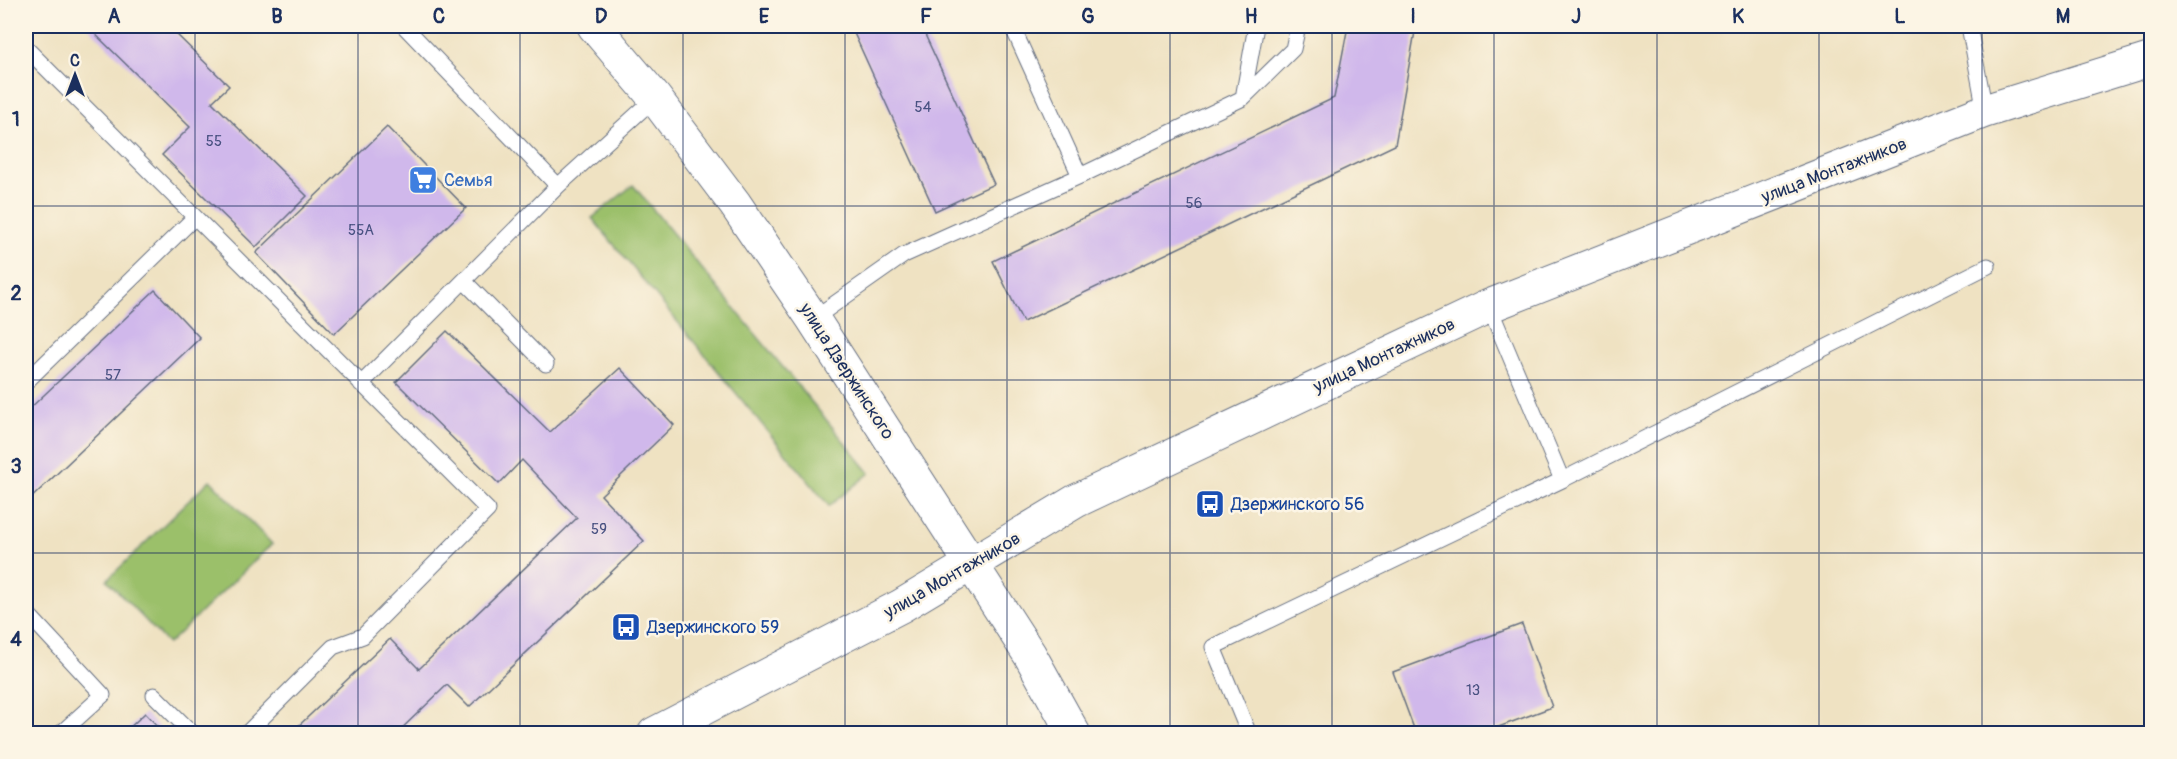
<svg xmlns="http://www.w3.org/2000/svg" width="2177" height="759" font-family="Pangolin,sans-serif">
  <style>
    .green { fill: #9bc06b; stroke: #5b7864; stroke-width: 1.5 }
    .building { fill: #d0b8eb }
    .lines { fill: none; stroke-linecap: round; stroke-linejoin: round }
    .service-casing { stroke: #656e81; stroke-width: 17 }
    .tertiary-casing { stroke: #656e81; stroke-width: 35 }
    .service { stroke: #fff; stroke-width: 15 }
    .tertiary { stroke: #fff; stroke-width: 33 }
    .grid { fill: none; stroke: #1b2f5e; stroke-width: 1.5; stroke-opacity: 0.55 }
    .labels { text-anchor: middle; stroke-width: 5; stroke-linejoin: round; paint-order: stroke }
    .number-label { font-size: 15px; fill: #485181 }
    .street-label { font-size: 18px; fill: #1b2f5e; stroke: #fcf5e5 }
    .shop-label { font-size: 18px; fill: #366cbe; stroke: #fcf5e5; text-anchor: start }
    .transit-label { font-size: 18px; fill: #164399; stroke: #fcf5e5; text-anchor: start }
    .neatline { fill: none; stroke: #1b2f5e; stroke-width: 2 }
    .grid-label { font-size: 20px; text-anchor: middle; font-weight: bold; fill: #1b2f5e }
  </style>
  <rect width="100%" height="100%" fill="#fcf5e5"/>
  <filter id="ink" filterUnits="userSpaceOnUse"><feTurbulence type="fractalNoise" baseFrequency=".0167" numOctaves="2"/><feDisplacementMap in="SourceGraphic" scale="12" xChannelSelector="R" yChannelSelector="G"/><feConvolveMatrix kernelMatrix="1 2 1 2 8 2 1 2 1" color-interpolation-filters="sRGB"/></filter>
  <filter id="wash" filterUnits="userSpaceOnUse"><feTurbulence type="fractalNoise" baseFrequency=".008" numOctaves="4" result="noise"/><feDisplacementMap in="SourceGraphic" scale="24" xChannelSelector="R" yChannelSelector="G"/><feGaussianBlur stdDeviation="1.35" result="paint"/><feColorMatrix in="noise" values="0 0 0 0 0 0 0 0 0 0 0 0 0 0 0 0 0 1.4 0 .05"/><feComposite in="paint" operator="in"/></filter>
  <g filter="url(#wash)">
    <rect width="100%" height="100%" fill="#efe2c2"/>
    <path class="green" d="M633,185l237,288 -41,33 -237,-288z
      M210,480l62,64 -104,100 -61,-64z"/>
    <g id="blocks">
      <path class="building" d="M87,26h81l61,60 -17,16 95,94 -51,51 -94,-92 28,-28z
        M865,26h56l73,158 -59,27 -82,-180z
        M1348,26h68l-21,119 -372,177 -30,-61 341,-163z
        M1748,26h33v3l-33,-2z
        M387,127l79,81 -132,126 -78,-81z
        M155,290l45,48 -174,165v-91z
        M447,331l103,101 70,-64 54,57 -73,70 43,46 -175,166 -22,-22 -51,49h-106l100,-95 29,30 158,-151 -55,-58 -23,24 -103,-102z
        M1522,624l30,83 -72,27h-64l-23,-62z
        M145,713l20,21h-42z"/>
    </g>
  </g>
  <g filter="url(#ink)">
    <use href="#blocks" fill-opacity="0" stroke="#656e81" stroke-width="1.5"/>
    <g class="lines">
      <g class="service-casing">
        <path id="service" d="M404,26l154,160
          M1012,26l68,150
          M1969,26l16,85
          M26,48l462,462 -125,126 -30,11 -87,87
          M1243,98l13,-72
          M464,281l82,83
          M813,319l91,-64 176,-79 163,-78 50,-49 5,-23
          M26,382l168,-164
          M361,384l197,-198 97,-88
          M1562,480l426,-214
          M26,612l77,83 -43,39
          M154,695l39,39
          M1249,734l-36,-87 349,-167 -73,-174"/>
      </g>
      <g class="tertiary-casing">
        <path id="tertiary" d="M594,26l61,72 80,106 78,115 217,336 44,79
          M654,734l247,-128 175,-105 413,-195 496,-195 167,-52"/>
      </g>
      <use href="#service" class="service"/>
      <use href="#tertiary" class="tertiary"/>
    </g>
  </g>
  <path class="grid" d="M195,26v708M358,26v708M520,26v708M683,26v708M845,26v708M1007,26v708M1170,26v708M1332,26v708M1494,26v708M1657,26v708M1819,26v708M1982,26v708M26,206h2126M26,380h2126M26,553h2126"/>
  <defs>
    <g id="supermarket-square" transform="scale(1.5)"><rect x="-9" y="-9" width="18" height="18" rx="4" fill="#3f7fe0" stroke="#fcf5e5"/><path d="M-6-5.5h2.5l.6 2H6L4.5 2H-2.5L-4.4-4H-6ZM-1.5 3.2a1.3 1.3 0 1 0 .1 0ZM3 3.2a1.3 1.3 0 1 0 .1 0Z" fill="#fff"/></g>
    <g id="bus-square" transform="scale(1.5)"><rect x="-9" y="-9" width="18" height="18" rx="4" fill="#1a4fb4" stroke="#fcf5e5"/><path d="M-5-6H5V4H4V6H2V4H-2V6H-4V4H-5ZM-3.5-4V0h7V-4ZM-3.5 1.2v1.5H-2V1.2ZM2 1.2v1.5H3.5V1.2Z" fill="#fff"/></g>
  </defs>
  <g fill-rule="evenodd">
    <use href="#supermarket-square" x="423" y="180"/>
    <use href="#bus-square" x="1210" y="504"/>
    <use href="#bus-square" x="626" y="627"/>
  </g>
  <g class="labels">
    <g class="number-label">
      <text x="923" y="112">54</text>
      <text x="214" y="146">55</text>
      <text x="1194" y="208">56</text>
      <text x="361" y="235">55А</text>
      <text x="113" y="380">57</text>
      <text x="599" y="534">59</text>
      <text x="1473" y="695">13</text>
    </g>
    <g class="street-label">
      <text transform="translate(1834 170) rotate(-21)" y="6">улица Монтажников</text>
      <text transform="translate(1384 355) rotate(-25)" y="6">улица Монтажников</text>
      <text transform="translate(847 371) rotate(57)" y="6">улица Дзержинского</text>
      <text transform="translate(952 575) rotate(-30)" y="6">улица Монтажников</text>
    </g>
    <g class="shop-label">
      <text x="444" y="186">Семья</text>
    </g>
    <g class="transit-label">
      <text x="1231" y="510">Дзержинского 56</text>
      <text x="647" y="633">Дзержинского 59</text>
    </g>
  </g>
  <rect width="2177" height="759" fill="none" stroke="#fcf5e5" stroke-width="66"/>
  <g transform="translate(75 75)" stroke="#fcf5e5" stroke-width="4.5" paint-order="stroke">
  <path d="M0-4.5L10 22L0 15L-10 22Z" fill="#1b2f5e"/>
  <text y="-9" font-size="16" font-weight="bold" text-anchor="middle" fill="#1b2f5e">С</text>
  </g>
  <rect x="33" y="33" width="2111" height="693" class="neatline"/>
  <g class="grid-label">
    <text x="114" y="23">A</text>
    <text x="277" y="23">B</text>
    <text x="439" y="23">C</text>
    <text x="601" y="23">D</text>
    <text x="764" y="23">E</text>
    <text x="926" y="23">F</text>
    <text x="1088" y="23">G</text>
    <text x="1251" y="23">H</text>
    <text x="1413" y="23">I</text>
    <text x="1576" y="23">J</text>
    <text x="1738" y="23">K</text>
    <text x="1900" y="23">L</text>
    <text x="2063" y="23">M</text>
    <text x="16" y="126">1</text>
    <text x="16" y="300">2</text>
    <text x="16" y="473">3</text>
    <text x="16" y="646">4</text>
  </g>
</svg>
